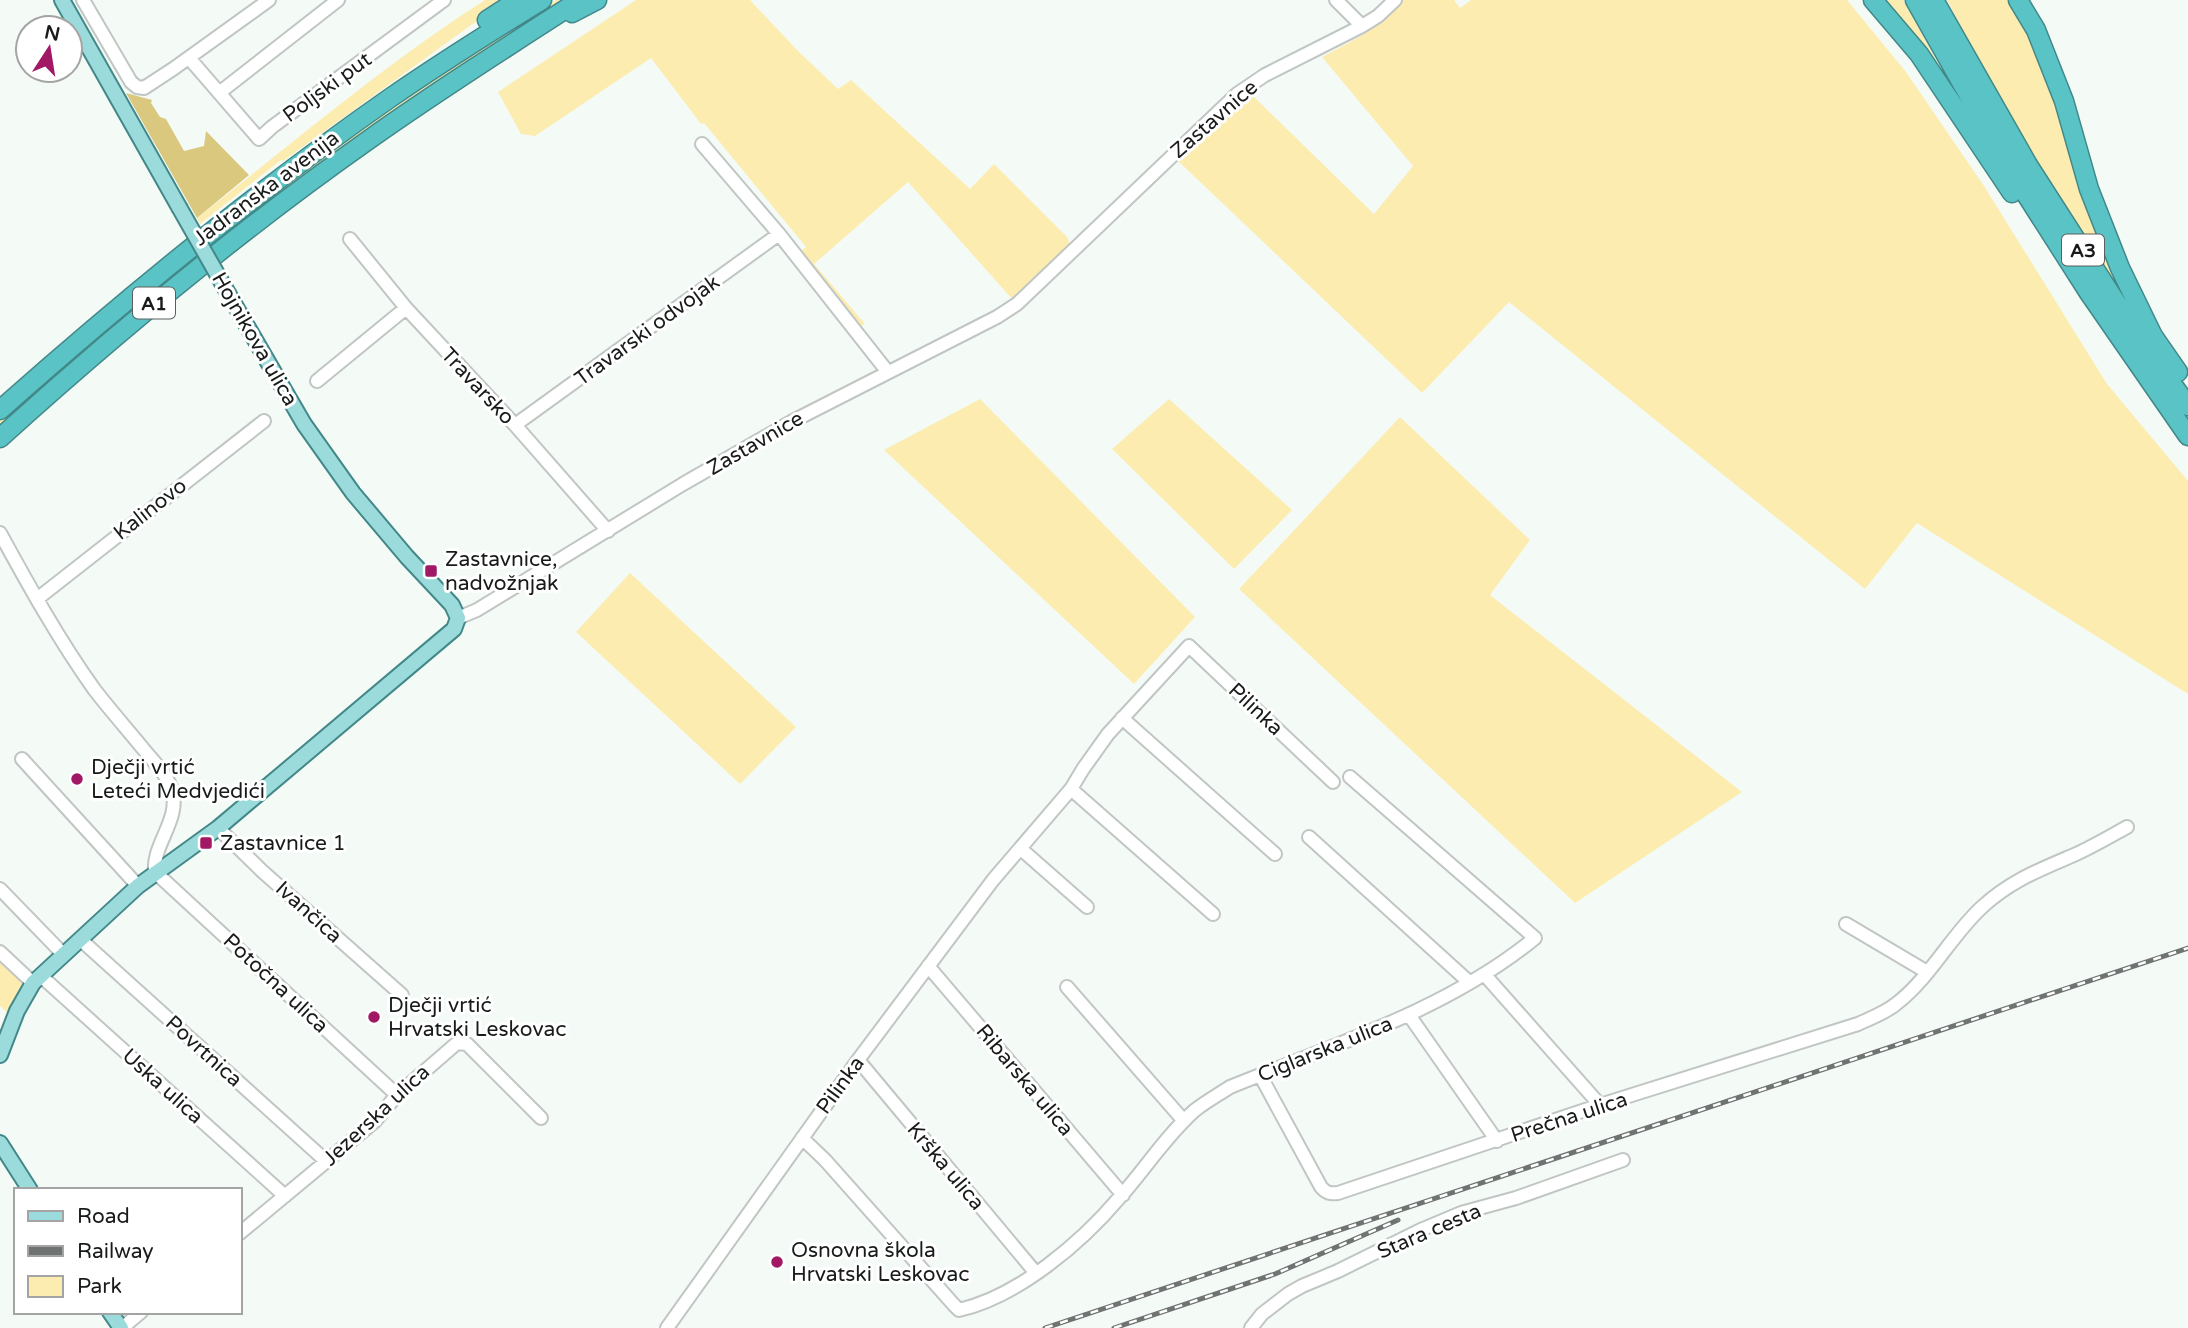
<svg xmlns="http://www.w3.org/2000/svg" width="2188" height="1328" font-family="'Varela Round',sans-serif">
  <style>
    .green { fill: #fcecaf }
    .forest { fill: #dbc87f }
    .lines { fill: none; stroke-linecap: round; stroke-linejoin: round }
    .minor-casing { stroke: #c0c6c3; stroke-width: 16 }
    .major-casing { stroke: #438889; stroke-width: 18 }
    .highway-casing { stroke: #438889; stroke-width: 21 }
    .minor { stroke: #fff; stroke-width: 12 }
    .major { stroke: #9cdbdc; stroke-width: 14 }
    .highway { stroke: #5ac3c5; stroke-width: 18 }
    .rail-casing { stroke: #6f7371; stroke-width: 5 }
    .rail { stroke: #fff; stroke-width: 2.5; stroke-dasharray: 8; stroke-linecap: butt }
    .major-bridge-casing { stroke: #438889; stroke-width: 18; stroke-linecap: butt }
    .major-bridge { stroke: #9cdbdc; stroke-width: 14 }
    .poi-dot { fill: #a11965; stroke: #fff; stroke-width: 2.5 }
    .labels { text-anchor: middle; stroke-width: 6; stroke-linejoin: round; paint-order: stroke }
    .shield { fill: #fff; stroke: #5d5f5f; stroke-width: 2 }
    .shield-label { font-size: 19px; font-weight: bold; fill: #181b1a }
    .street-label { font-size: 21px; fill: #181b1a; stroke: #fff }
    .poi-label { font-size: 21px; fill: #181b1a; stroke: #fff; text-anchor: start }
  </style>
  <rect width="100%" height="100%" fill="#f4fbf7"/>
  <path class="green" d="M485,0h21l-223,161 -2,-1 -81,64 -3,-6c95,-74 186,-153 288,-218z
    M556,0h9l-498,367 -67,59v-5c103,-92 210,-181 322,-262 76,-56 155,-107 234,-159z
    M636,0h114l48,51 40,38 13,-9 119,109 24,-25 73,73 3,7 -1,3 -56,53 -105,-118 -94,82 51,60 -8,4 -59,-75 8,-6 -102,-124 -3,1 -50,-66 -116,78 -14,-2 -23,-42z
    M1402,0h52l6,8 11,-8h376l59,72 78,114 123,198 81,97v213l-271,-171 -52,66 -356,-287 -87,91 -246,-234 73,-67 125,122 39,-48 -91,-109 41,-22 21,-16z
    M1880,0h23l50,91z
    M1947,0h66l19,36 91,258 -30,-44 -70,-113 -36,-60z
    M980,399l215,218 -61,67 -250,-234z
    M1169,399l123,111 -58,59 -122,-120z
    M1400,417l130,123 -40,55 252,197 -167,111 -336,-314z
    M630,573l166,154 -56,57 -164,-152z
    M0,962l25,23 -16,29 -9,-8z"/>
  <path class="forest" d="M126,93l26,7 -1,3 9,14 6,2 18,32 20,-5 2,-15 43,44 -52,43z"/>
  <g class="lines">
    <g class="minor-casing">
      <path id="minor" d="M83,0l48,82 6,5 7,1 29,-19 96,-69
        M1336,0l26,26 16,-10 17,-16
        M189,58l70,81 13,-12 172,-127
        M219,93l119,-93
        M702,144l77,90 108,137
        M350,239l56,69 109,117 93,106
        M317,381l89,-73
        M515,425l264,-191
        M0,533c29,53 59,107 94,156 16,21 34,41 51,62 10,12 22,24 27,39 9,30 -20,54 -17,82l242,223
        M37,599l227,-178
        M458,618l19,-8 206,-126 108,-62 206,-105 20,-13 220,-210 28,-19 97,-49
        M1122,718l153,136
        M22,759l116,127
        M1071,789l142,125
        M218,828l44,43 140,124
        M1309,837l160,145
        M1021,849l66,58
        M0,889l64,66
        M1846,924l81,48
        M81,940l245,221
        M0,952l33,31
        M928,966l195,229
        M1484,974l116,131
        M41,976l244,220
        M1067,987l117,134
        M1409,1015l88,126
        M858,1060l177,212
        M1260,1075l61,112c5,6 9,7 17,6l262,-88 258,-81c13,-6 27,-11 38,-20 34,-26 54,-67 85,-96 29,-27 58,-38 93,-53 18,-8 35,-18 53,-28
        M802,1138l23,22 129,145 5,5c60,-14 122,-67 161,-113 25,-28 46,-61 74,-86 11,-9 24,-16 36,-24 103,-42 217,-77 305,-149l-185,-161
        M240,1233l135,-112 22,-26 60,-52 10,1 74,74
        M122,1328l19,-16
        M667,1328l191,-268 135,-180 78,-91 12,-20 25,-35 81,-88 144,136
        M1251,1328l11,-14 26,-20 14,-8 36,-15 85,-42 38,-16 55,-15 107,-38"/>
    </g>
    <g class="major-casing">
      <path id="major" d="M62,0l117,207
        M0,1055l17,-44 16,-28 105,-97 80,-58 236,-199 4,-11 -6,-13 -45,-48 -54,-64 -49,-69 -75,-129
        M0,1143l30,47
        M110,1312l11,16"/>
    </g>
    <g class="highway-casing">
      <path id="highway" d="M1873,0l46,54 93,139
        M1915,0l98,174 76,119 99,143
        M1934,0l94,165 113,176 47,65
        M2018,0l18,30 28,71 25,88 31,79 33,68 25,36
        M572,13l25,-13
        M487,20l31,-20
        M0,410c124,-110 254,-217 390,-312 49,-34 100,-66 152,-98
        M0,438c117,-106 238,-206 367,-297 69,-49 141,-95 213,-141"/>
    </g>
    <use href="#minor" class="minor"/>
    <use href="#major" class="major"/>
    <use href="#highway" class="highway"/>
    <g class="rail-casing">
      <path id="rail" d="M1045,1328l1143,-380
        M1114,1328l161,-54 123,-54"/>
    </g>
    <use href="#rail" class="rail"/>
    <g class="major-bridge-casing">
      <path id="major-bridge" d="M179,207l50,88"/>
    </g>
    <use href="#major-bridge" class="major-bridge"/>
  </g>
  <g class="poi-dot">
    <rect x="424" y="564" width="14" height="14" rx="3.5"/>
    <circle cx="77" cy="779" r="7"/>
    <rect x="199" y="836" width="14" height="14" rx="3.5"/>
    <circle cx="374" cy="1017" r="7"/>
    <circle cx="777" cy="1262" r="7"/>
  </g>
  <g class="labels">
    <g class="shield">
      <rect x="2062" y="234.5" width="42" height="31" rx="5"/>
      <rect x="133" y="287.5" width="42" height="31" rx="5"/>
    </g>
    <g class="shield-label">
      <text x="2083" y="257">A3</text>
      <text x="154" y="310">A1</text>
    </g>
    <g class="street-label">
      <text transform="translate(327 87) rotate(-36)" y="7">Poljski put</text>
      <text transform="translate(1214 119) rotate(-41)" y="7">Zastavnice</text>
      <text transform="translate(266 188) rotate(-37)" y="7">Jadranska avenija</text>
      <text transform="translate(647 330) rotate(-36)" y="7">Travarski odvojak</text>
      <text transform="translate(255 339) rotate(60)" y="7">Hojnikova ulica</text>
      <text transform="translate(478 386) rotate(47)" y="7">Travarsko</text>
      <text transform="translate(755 443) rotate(-30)" y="7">Zastavnice</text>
      <text transform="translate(150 509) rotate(-38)" y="7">Kalinovo</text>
      <text transform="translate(1256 709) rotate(43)" y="7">Pilinka</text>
      <text transform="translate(309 912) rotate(42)" y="7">Ivančica</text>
      <text transform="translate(276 983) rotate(43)" y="7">Potočna ulica</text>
      <text transform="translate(1325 1049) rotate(-22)" y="7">Ciglarska ulica</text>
      <text transform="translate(204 1051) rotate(42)" y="7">Povrtnica</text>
      <text transform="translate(1025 1080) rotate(50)" y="7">Ribarska ulica</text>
      <text transform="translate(840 1085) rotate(-54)" y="7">Pilinka</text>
      <text transform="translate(163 1086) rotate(42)" y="7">Uska ulica</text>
      <text transform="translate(376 1115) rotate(-43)" y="7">Jezerska ulica</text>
      <text transform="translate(1569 1117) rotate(-18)" y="7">Prečna ulica</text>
      <text transform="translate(946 1166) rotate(50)" y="7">Krška ulica</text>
      <text transform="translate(1429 1231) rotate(-23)" y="7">Stara cesta</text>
    </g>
    <g class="poi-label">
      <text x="445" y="566">Zastavnice,<tspan x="445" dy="24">nadvožnjak</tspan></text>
      <text x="91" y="774">Dječji vrtić<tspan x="91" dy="24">Leteći Medvjedići</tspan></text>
      <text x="220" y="850">Zastavnice 1</text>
      <text x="388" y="1012">Dječji vrtić<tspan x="388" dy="24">Hrvatski Leskovac</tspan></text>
      <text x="791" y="1257">Osnovna škola<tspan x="791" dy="24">Hrvatski Leskovac</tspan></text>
    </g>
  </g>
  <rect x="14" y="1188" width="228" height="126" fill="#ffffff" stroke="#a3a4a3" stroke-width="2"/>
  <rect x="28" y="1211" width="35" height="10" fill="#9cdbdc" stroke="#a3a4a3" stroke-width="2"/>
  <text x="77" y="1223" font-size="21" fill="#181b1a">Road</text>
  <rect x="28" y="1246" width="35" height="10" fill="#6f7371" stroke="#a3a4a3" stroke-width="2"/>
  <text x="77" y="1258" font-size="21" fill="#181b1a">Railway</text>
  <rect x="28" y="1276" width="35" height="21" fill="#fcecaf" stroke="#a3a4a3" stroke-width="2"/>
  <text x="77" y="1293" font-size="21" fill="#181b1a">Park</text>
  <g transform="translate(49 49) rotate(12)"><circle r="33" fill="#ffffff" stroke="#a3a4a3" stroke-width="2"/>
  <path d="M0-5L12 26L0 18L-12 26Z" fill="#a11965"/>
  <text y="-10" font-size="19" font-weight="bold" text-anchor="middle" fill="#181b1a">N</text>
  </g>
</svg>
